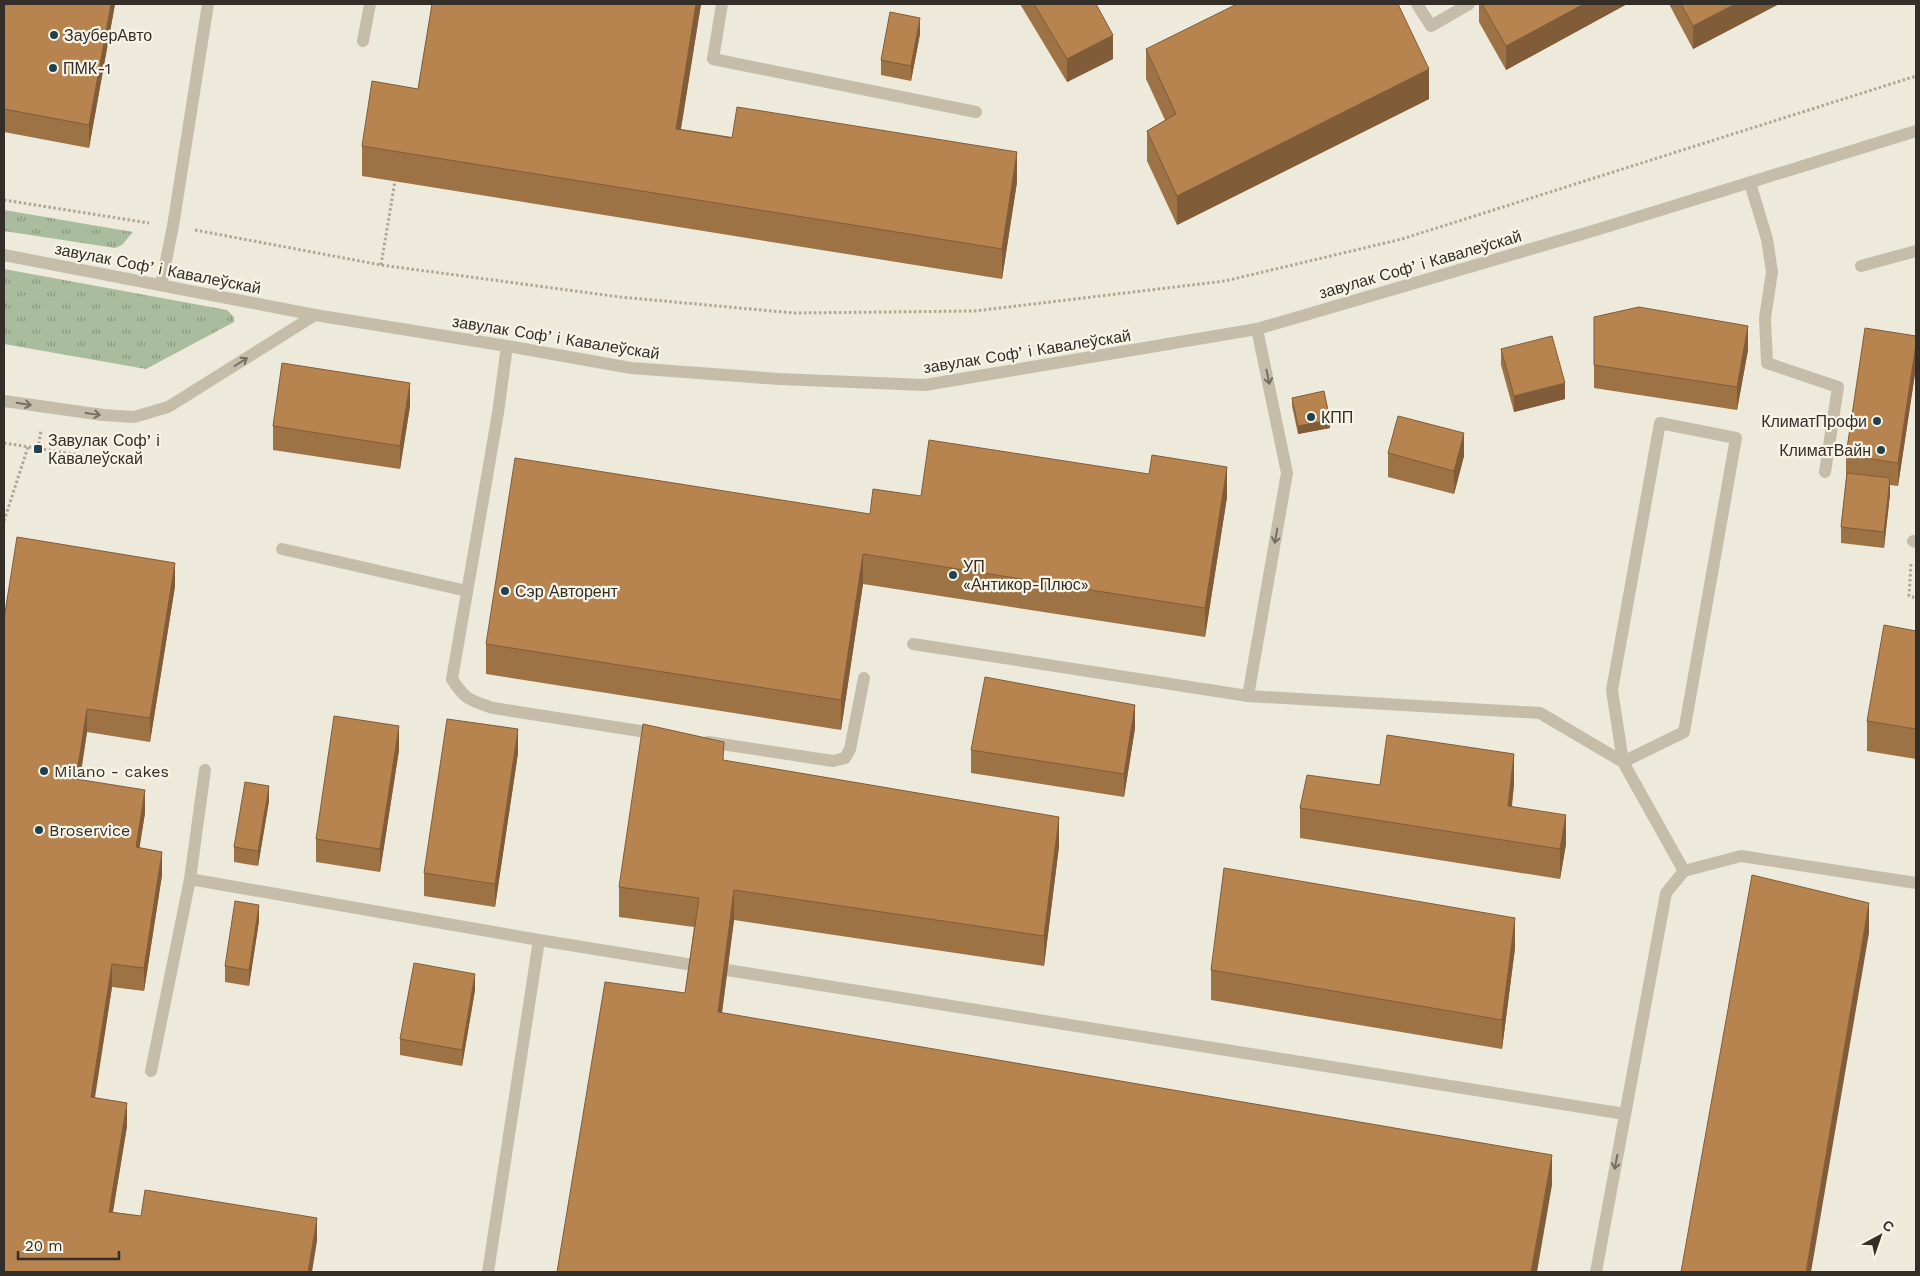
<svg xmlns="http://www.w3.org/2000/svg" width="1920" height="1276" font-family="'Work Sans',sans-serif">
  <style>
    .grass { fill: url(#grass-tufts) }
    .lines { fill: none; stroke-linecap: round; stroke-linejoin: round }
    .path { stroke: #b0a793; stroke-width: 3; stroke-dasharray: 2.5 2.5; stroke-linecap: butt }
    .service { stroke: #c5bda9; stroke-width: 12 }
    .tertiary { stroke: #c5bda9; stroke-width: 12 }
    .wall { fill: #9d7245 }
    .shaded-wall { fill: #805c38 }
    .building { fill: #b78450; stroke: #805c38 }
    .oneway { stroke: #756e62 }
    .poi-dot { fill: #22414f; stroke: #f7f4e7; stroke-width: 2 }
    .labels { text-anchor: middle; stroke-width: 4.5; stroke-linejoin: round; paint-order: stroke }
    .poi-label { font-size: 16px; fill: #332e28; stroke: #f7f4e7; text-anchor: start }
    .street-label { font-size: 16px; fill: #332e28; stroke: #f7f4e7 }
  </style>
  <defs>
    <pattern id="grass-tufts" width="24" height="20" patternUnits="userSpaceOnUse" patternTransform="scale(1.25)"><rect width="24" height="20" fill="#a9bc9d"/><path d="M3 7l-1-3M5 7V3M7 7l1-3M15 17l-1-3M17 17v-4M19 17l1-3" fill="none" stroke="#8a9980"/></pattern>
  </defs>
  <rect width="100%" height="100%" fill="#eeeadb"/>
  <path class="grass" d="M4,210l129,22 -11,13 -7,3 -111,-17z
    M4,269l223,41 7,7v5l-88,47 -142,-25z"/>
  <g class="lines">
    <path class="path" d="M4,200l145,23
      M195,230l186,35 239,32 174,16 181,-2 250,-30 177,-42 514,-163
      M381,265l14,-84
      M4,443l82,13
      M38,449l3,-19
      M4,521l24,-74
      M1911,564l-2,32 7,2"/>
    <path class="service" d="M722,4l-9,55 263,53
      M1417,4l14,22 38,-22
      M363,41l7,-37
      M1750,183l17,56 5,33 -7,46 2,45 71,24 -13,85
      M1861,266l55,-15
      M161,285l12,-59 35,-222
      M507,346l-9,67 -46,266c13,21 18,21 41,29l166,26
      M4,401l99,14 31,2 34,-10 13,-8 134,-84
      M1660,423l76,15 -52,294 -61,30 -11,-72z
      M1913,541l3,1
      M282,549l185,42
      M913,644l335,52 292,17 83,49 61,109
      M1248,696l39,-223 -30,-144
      M708,742l125,19 12,-3 5,-9 14,-71
      M205,770l-15,109 349,61
      M727,970l898,144
      M151,1071l39,-192
      M488,1272l51,-332 154,25
      M1596,1272l70,-379 18,-22 57,-15 175,27"/>
    <path class="tertiary" d="M4,255l311,60 192,31 124,22 148,11 146,6 332,-56 339,-99 320,-99"/>
  </g>
  <path class="wall" d="M4,4h111l-26,144 -85,-16z
    M432,4h269l-20,125 336,53 -15,97 -640,-103v-30l56,-57z
    M1020,4h76l17,55 -46,23z
    M1479,4h148l-121,66 -27,-48z
    M1669,4h110l-86,45z
    M920,34l-9,47 -30,-6v-15z
    M1146,49l283,50 -252,126 -30,-64v-30l18,-11 -19,-41z
    M1594,317l154,33 -11,60 -143,-22z
    M1916,336v31l-18,119 -8,-1v9l-6,54 -43,-5v-16l5,-49v-23z
    M1501,349l64,50 -51,13 -13,-47z
    M1292,398l38,30 -32,6 -6,-28z
    M410,406l-10,63 -127,-19v-24z
    M1388,453l76,3 -10,38 -66,-17z
    M1149,474l78,23 -22,140 -342,-53 -22,146 -355,-56v-30l435,-148z
    M17,537l158,49 -25,156 -63,-10 -7,48 65,33 -6,35 23,27 -18,116 -32,-4 -17,111 32,28 -14,86 204,29 -313,31z
    M1916,631v128l-49,-8v-30z
    M1135,728l-11,69 -153,-24v-23z
    M399,750l-19,122 -64,-10v-23z
    M518,753l-23,154 -71,-11v-23z
    M724,760l335,86 -15,120 -310,-46 -12,93 830,172 -995,87 128,-279 9,-66 -75,-10v-30z
    M1514,784l-2,22 54,38 -6,35 -260,-41v-30l80,-23z
    M269,801l-11,65 -24,-4v-15z
    M259,921l-10,65 -24,-4v-16z
    M1515,948l-13,101 -291,-49v-30z
    M475,990l-13,76 -62,-11v-16z"/>
  <path class="shaded-wall" d="M111,4h4l-26,144v-23z
    M696,4h5l-25,154v-29z
    M1584,4h43l-121,66v-24z
    M1735,4h44l-86,45v-23z
    M920,18v16l-9,47v-15z
    M1113,35v24l-46,23v-23z
    M1429,69v30l-252,126v-29z
    M1017,152v30l-15,97v-30z
    M1748,326v24l-11,60v-23z
    M1916,344v23l-18,119v-23z
    M410,383v23l-10,63v-23z
    M1565,383v16l-51,13v-16z
    M1330,420v8l-32,6v-8z
    M1464,433v23l-10,38v-23z
    M1227,467v30l-22,140v-29z
    M1890,478v16l-6,54v-16z
    M863,554v30l-22,146v-30z
    M175,563v23l-25,156v-24z
    M1135,705v23l-11,69v-23z
    M87,709v23l-11,70v-23z
    M399,726v24l-19,122v-23z
    M518,729v24l-23,154v-23z
    M1514,754v30l-6,51v-29z
    M269,786v15l-11,65v-15z
    M145,790v23l-9,57v-23z
    M1566,815v29l-6,35v-30z
    M1059,817v29l-15,120v-30z
    M162,852v23l-18,116v-23z
    M734,890v30l-16,122v-30z
    M1869,903v30l-58,339h-5z
    M259,905v16l-10,65v-16z
    M1515,918v30l-13,101v-29z
    M112,964v23l-21,133v-23z
    M475,974v16l-13,76v-16z
    M127,1103v23l-18,109v-23z
    M1552,1155v30l-15,87h-6z
    M317,1218v23l-5,31h-4z"/>
  <path class="building" d="M4,4h107l-22,121 -85,-16z
    M432,4h264l-20,125 56,9 5,-31 280,45 -15,97 -640,-103 10,-65 46,8z
    M1034,4h62l17,31 -46,24z
    M1237,4h161l31,65 -252,127 -30,-65 29,-17 -30,-65z
    M1482,4h102l-78,42z
    M1681,4h54l-42,22z
    M890,12l30,6 -9,48 -30,-6z
    M1639,307l109,19 -11,61 -143,-22v-48z
    M1865,328l51,8v8l-18,119 -52,-8z
    M1552,336l13,47 -51,13 -13,-47z
    M282,363l128,20 -10,63 -127,-20z
    M1324,391l6,29 -32,6 -6,-28z
    M1398,416l66,17 -10,38 -66,-18z
    M929,440l220,34 3,-19 75,12 -22,141 -342,-54 -22,146 -355,-56 29,-186 355,56 3,-25 48,7z
    M1847,473l43,5 -6,54 -43,-5z
    M17,537l158,26 -25,155 -63,-9 -11,70 69,11 -9,57 26,5 -18,116 -32,-4 -21,133 36,6 -18,109 32,4 4,-26 172,28 -9,54h-304v-653z
    M1884,625l32,6v98l-49,-8z
    M985,677l150,28 -11,69 -153,-24z
    M334,716l65,10 -19,123 -64,-10z
    M447,719l71,10 -23,155 -71,-11z
    M643,724l81,18 -1,18 336,57 -15,119 -310,-46 -16,122 834,143 -21,117h-974l48,-290 80,11 14,-95 -80,-11z
    M1387,735l127,19 -6,52 58,9 -6,34 -260,-41 7,-33 73,10z
    M245,782l24,4 -11,65 -24,-4z
    M1224,868l291,50 -13,102 -291,-50z
    M1752,875l117,28 -63,369h-125z
    M235,901l24,4 -10,65 -24,-4z
    M414,963l61,11 -13,76 -62,-11z"/>
  <defs><path id="oneway-shaft" d="M-6 0H5M1.5-3L5.5 0L1.5 3" fill="none" stroke-width="1.6" stroke-linecap="round" stroke-linejoin="round" transform="scale(1.25)"/></defs>
  <g class="oneway">
    <use href="#oneway-shaft" transform="translate(241 362) rotate(-32)"/>
    <use href="#oneway-shaft" transform="translate(1268 377) rotate(78)"/>
    <use href="#oneway-shaft" transform="translate(24 404) rotate(9)"/>
    <use href="#oneway-shaft" transform="translate(93 414) rotate(8)"/>
    <use href="#oneway-shaft" transform="translate(1276 536) rotate(100)"/>
    <use href="#oneway-shaft" transform="translate(1616 1162) rotate(101)"/>
  </g>
  <g class="poi-dot">
    <circle cx="54" cy="35" r="5"/>
    <circle cx="53" cy="68" r="5"/>
    <circle cx="1311" cy="417" r="5"/>
    <circle cx="1877" cy="421" r="5"/>
    <rect x="33" y="444" width="10" height="10" rx="2.5"/>
    <circle cx="1881" cy="450" r="5"/>
    <circle cx="953" cy="575" r="5"/>
    <circle cx="505" cy="591" r="5"/>
    <circle cx="44" cy="771" r="5"/>
    <circle cx="39" cy="830" r="5"/>
  </g>
  <g class="labels">
    <g class="poi-label">
      <text x="64" y="41">ЗауберАвто</text>
      <text x="63" y="74">ПМК-1</text>
      <text x="1321" y="423">КПП</text>
      <text x="1867" y="427" text-anchor="end">КлиматПрофи</text>
      <text x="48" y="446">Завулак Софʼі<tspan x="48" dy="18">Кавалеўскай</tspan></text>
      <text x="1871" y="456" text-anchor="end">КлиматВайн</text>
      <text x="963" y="572">УП<tspan x="963" dy="18">«Антикор-Плюс»</tspan></text>
      <text x="515" y="597">Сэр Авторент</text>
      <text x="54" y="777">Milano - cakes</text>
      <text x="49" y="836">Broservice</text>
    </g>
    <g class="street-label">
      <text transform="translate(1420 264) rotate(-16)" y="6">завулак Софʼі Кавалеўскай</text>
      <text transform="translate(158 268) rotate(11)" y="6">завулак Софʼі Кавалеўскай</text>
      <text transform="translate(556 337) rotate(9)" y="6">завулак Софʼі Кавалеўскай</text>
      <text transform="translate(1027 351) rotate(-9)" y="6">завулак Софʼі Кавалеўскай</text>
    </g>
  </g>
  <rect width="1920" height="1276" fill="none" stroke="#332e28" stroke-width="10"/>
  <g transform="translate(1880 1236) rotate(40)" stroke="#f7f4e7" stroke-width="4" paint-order="stroke">
  <path d="M0-4L9 19L0 12L-9 19Z" fill="#332e28"/>
  <text y="-8" font-size="14" font-weight="bold" text-anchor="middle" fill="#332e28">С</text>
  </g>
  <path d="M18 1251v8h101v-8" fill="none" stroke="#332e28" stroke-width="2.5"/>
  <text x="25" y="1251" font-size="15" fill="#332e28" stroke="#f7f4e7" stroke-width="4" paint-order="stroke">20 m</text>
</svg>
